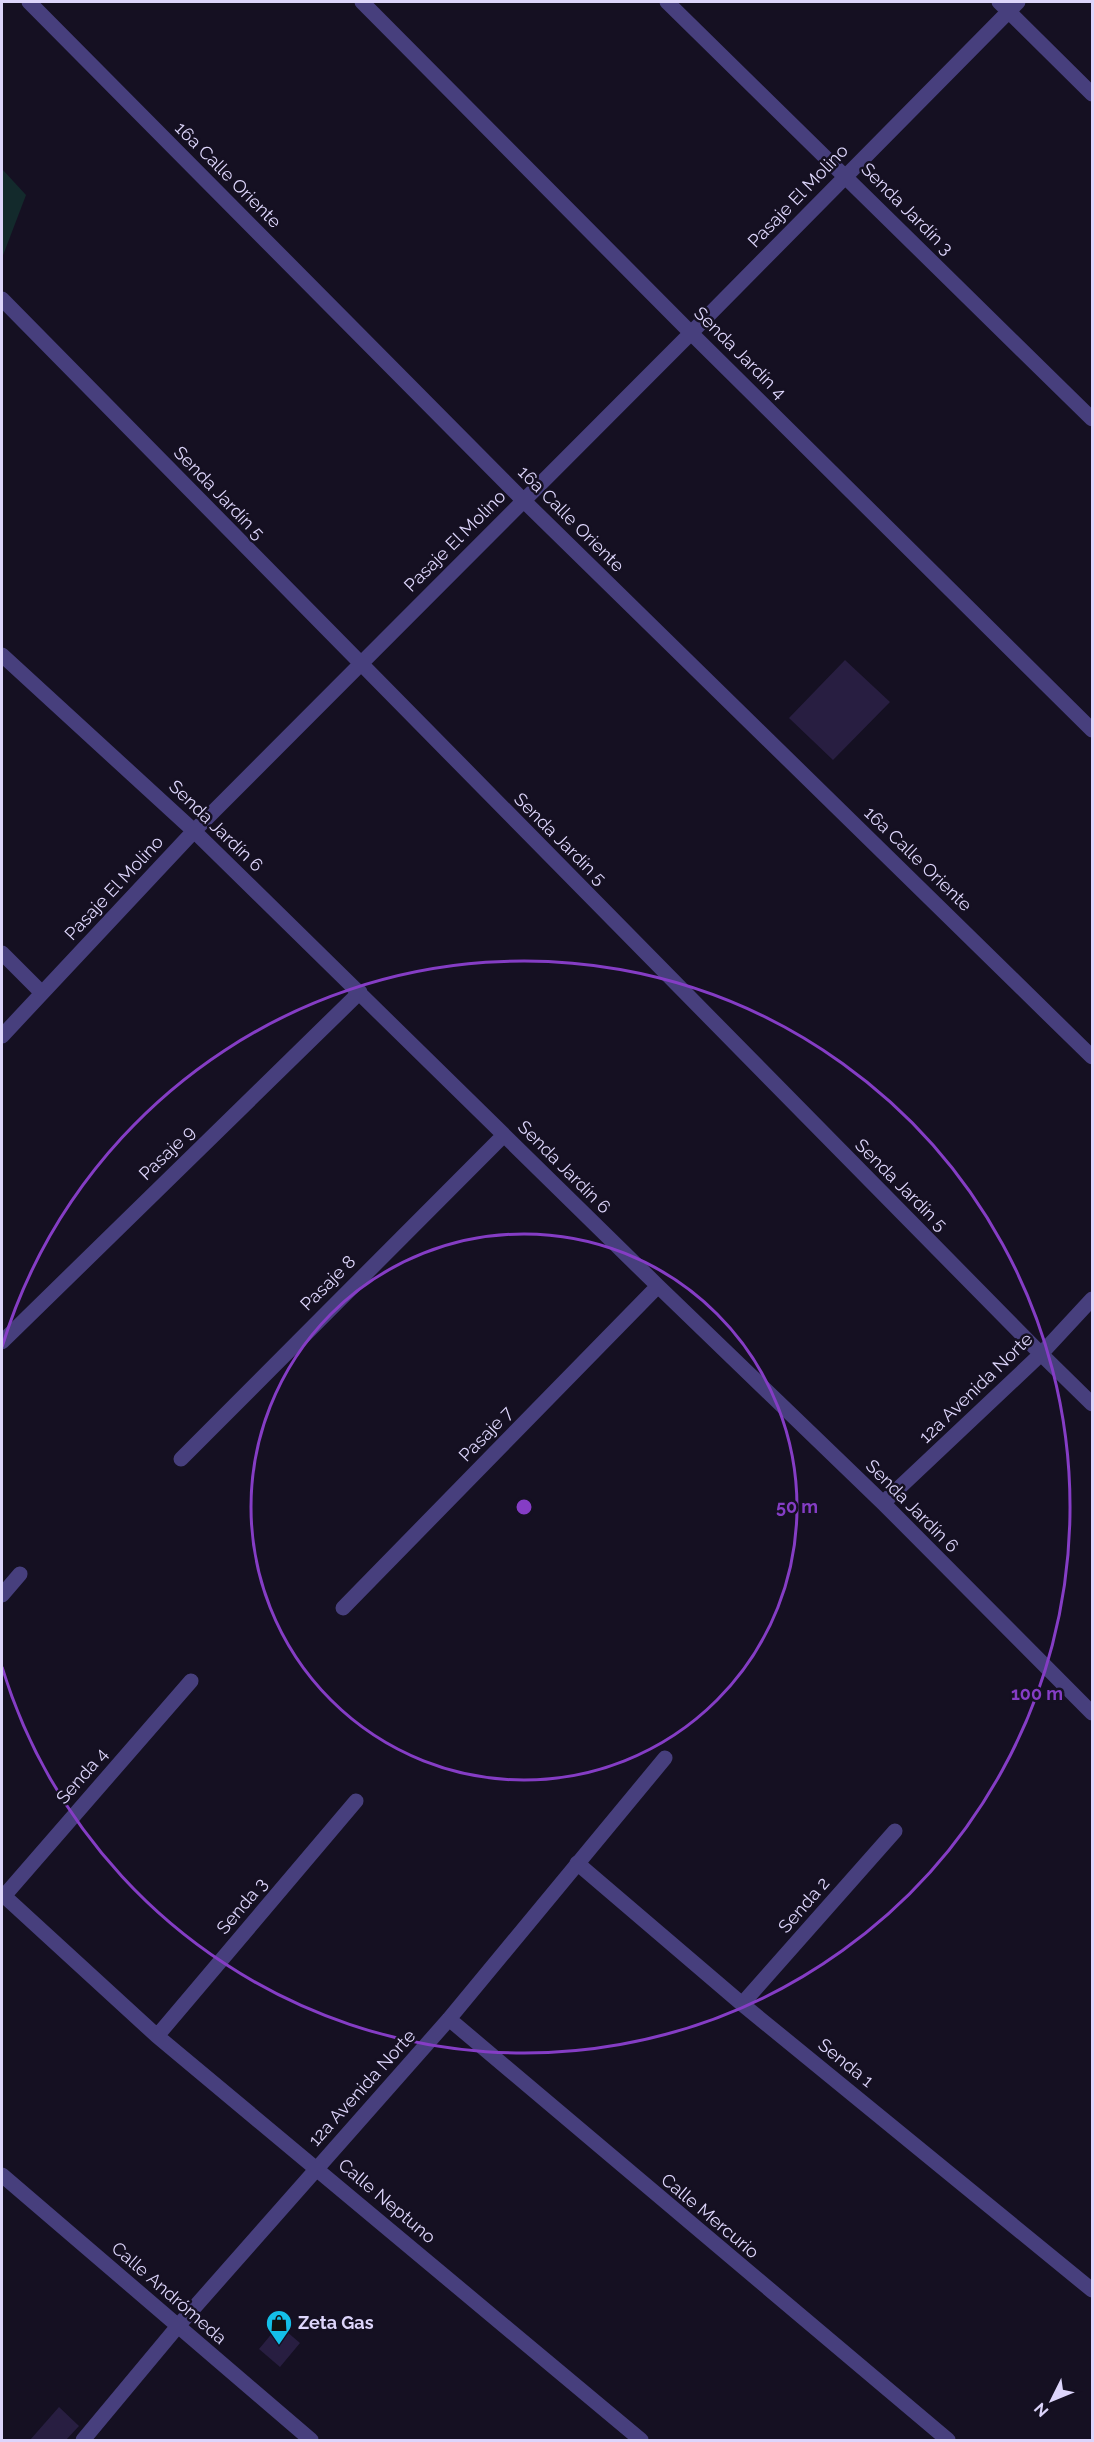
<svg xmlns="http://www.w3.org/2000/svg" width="1094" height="2442" font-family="Raleway,sans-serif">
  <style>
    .green { fill: #132a2c }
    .building { fill: #281e41 }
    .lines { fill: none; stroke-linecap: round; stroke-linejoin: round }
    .minor { stroke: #473f7d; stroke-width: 15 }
    .ring { fill: none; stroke: #853dc5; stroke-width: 3 }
    .labels { text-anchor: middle; stroke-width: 5; stroke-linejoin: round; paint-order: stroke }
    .street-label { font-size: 18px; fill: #ddd5fb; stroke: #151022 }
    .poi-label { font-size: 18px; font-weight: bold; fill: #ddd5fb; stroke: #151022; text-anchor: start }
    .centre { fill: #853dc5; stroke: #151022; stroke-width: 3 }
    .ring-label { font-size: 18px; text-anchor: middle; font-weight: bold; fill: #853dc5; stroke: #151022; stroke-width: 5; stroke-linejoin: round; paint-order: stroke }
  </style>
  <rect width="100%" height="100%" fill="#151022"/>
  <path class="green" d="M2,169l24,26 -24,63z"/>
  <path class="building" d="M845,660l45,42 -57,58 -44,-42z
    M279,2325l21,18 -20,24 -21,-18z
    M59,2407l20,19 -13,14h-36z"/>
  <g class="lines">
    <path class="minor" d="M29,2l494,498 569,557
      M362,2l329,331 401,397
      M667,2l425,417
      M999,2l93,92
      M2,299l1039,1055 51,50
      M2,655l192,176 464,455 225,217 209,210
      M2,953l40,40
      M2,1036l192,-205 497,-498 327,-331
      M2,1342l358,-350
      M181,1459l323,-324
      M883,1503l158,-149 51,-55
      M2,1595l18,-21
      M343,1608l315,-322
      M577,1863l165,141 350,286
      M2,1894l155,142 484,404
      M4,1896l187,-215
      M742,2004l153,-173
      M449,2019l499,421
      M157,2036l199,-235
      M2,2175l309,265
      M83,2440l95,-114 271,-307 216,-261"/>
  </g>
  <g class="ring">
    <circle cx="524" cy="1507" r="273"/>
    <path d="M2 1347A546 546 0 1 1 2 1667"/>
  </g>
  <defs>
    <g id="shop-pin" transform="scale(1.35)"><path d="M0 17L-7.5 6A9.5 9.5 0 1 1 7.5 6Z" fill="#14bfe8" stroke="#151022"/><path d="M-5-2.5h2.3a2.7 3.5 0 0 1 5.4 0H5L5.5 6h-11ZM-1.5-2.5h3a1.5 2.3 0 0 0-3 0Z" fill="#111"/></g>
  </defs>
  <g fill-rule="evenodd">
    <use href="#shop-pin" x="279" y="2323"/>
  </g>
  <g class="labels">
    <g class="street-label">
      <text transform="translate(228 175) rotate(45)" y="6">16a Calle Oriente</text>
      <text transform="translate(798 196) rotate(-46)" y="6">Pasaje El Molino</text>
      <text transform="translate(907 209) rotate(45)" y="6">Senda Jardín 3</text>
      <text transform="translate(740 353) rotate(45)" y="6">Senda Jardín 4</text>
      <text transform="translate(219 493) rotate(46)" y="6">Senda Jardín 5</text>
      <text transform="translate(571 519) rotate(45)" y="6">16a Calle Oriente</text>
      <text transform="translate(455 541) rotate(-45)" y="6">Pasaje El Molino</text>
      <text transform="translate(216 826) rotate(44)" y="6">Senda Jardín 6</text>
      <text transform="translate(560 839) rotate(45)" y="6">Senda Jardín 5</text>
      <text transform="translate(918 859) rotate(44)" y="6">16a Calle Oriente</text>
      <text transform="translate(114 888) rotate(-47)" y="6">Pasaje El Molino</text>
      <text transform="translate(167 1153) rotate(-44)" y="6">Pasaje 9</text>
      <text transform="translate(564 1167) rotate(45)" y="6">Senda Jardín 6</text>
      <text transform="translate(901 1185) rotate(45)" y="6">Senda Jardín 5</text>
      <text transform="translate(328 1283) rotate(-45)" y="6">Pasaje 8</text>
      <text transform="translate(976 1388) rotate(-44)" y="6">12a Avenida Norte</text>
      <text transform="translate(486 1434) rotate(-46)" y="6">Pasaje 7</text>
      <text transform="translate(912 1506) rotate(45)" y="6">Senda Jardín 6</text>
      <text transform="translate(82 1776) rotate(-49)" y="6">Senda 4</text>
      <text transform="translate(804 1905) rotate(-49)" y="6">Senda 2</text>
      <text transform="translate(242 1906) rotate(-50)" y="6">Senda 3</text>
      <text transform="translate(846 2063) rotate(39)" y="6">Senda 1</text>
      <text transform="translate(362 2088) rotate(-48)" y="6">12a Avenida Norte</text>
      <text transform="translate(387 2201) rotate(40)" y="6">Calle Neptuno</text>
      <text transform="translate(710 2216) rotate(40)" y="6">Calle Mercurio</text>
      <text transform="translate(169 2293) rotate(41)" y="6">Calle Andrómeda</text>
    </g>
    <g class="poi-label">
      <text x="298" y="2329">Zeta Gas</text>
    </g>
  </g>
  <circle cx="524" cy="1507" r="9" class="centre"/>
  <g class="ring-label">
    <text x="797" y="1513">50 m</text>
    <text x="1037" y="1700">100 m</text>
  </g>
  <rect width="1094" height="2442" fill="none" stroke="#ddd5fb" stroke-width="6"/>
  <g transform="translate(1052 2400) rotate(227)" stroke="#151022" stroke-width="4.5" paint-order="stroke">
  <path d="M0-4.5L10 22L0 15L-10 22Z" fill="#ddd5fb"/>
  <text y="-9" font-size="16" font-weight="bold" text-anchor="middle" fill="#ddd5fb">N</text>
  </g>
</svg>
